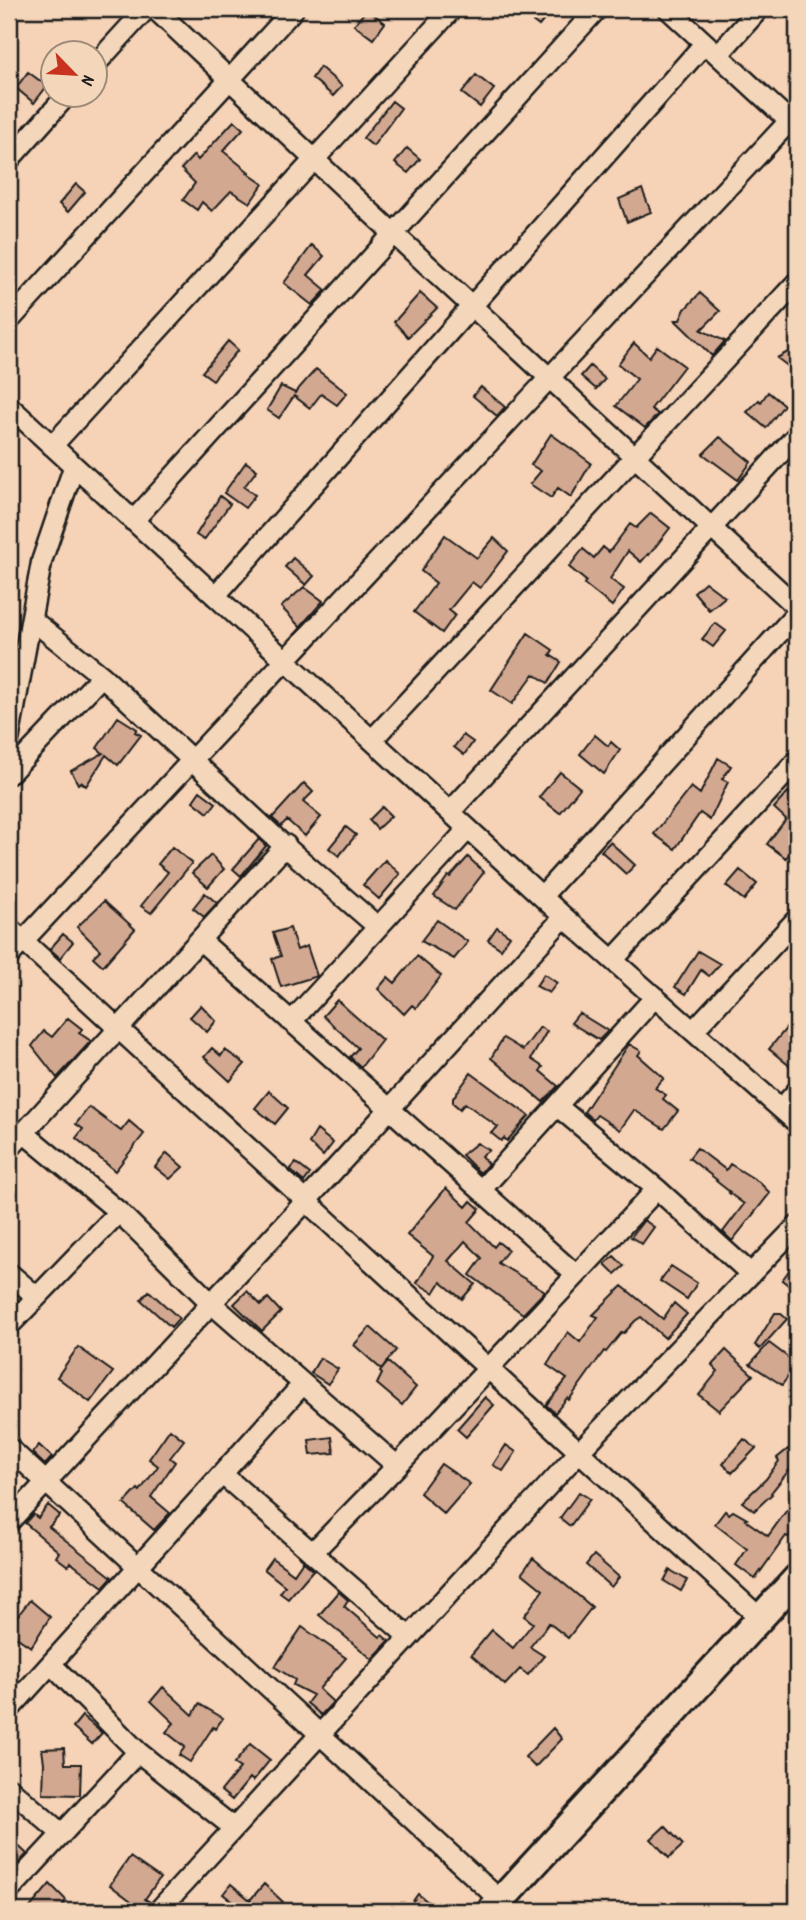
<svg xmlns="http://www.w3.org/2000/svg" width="806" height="1920" font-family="Dekko,sans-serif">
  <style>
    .building { fill: #d3a891; stroke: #1c1c1c; stroke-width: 2 }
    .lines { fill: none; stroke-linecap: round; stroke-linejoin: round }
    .minor-casing { stroke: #1c1c1c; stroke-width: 24 }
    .secondary-casing { stroke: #1c1c1c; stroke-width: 32 }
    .minor { stroke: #f4d7ba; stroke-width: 19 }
    .secondary { stroke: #f4d7ba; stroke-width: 26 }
  </style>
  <rect width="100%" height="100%" fill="#f6d2b6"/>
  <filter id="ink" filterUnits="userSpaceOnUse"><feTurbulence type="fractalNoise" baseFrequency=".0143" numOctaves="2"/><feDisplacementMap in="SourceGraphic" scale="14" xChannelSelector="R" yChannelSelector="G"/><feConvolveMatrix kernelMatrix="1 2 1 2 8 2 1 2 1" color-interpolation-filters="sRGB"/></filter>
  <g filter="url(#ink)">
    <path class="building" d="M367,9l18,14 -12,16 -19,-14z
      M517,9h36l-14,17z
      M320,67l22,19 -9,10 -21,-18z
      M28,72l19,14 -13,17 -18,-15z
      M476,75l18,14 -14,18 -18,-14z
      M392,101l9,7 -28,38 -10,-8z
      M234,121l9,8 -20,22 26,21 -2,1 16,11 -13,19 -19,-12 -19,20 -10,-9 -5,8 -14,-10 12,-17 -14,-14 13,-14 4,5z
      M407,148l13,11 -12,14 -13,-10z
      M76,184l9,8 -17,20 -9,-8z
      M642,189l9,23 -24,10 -8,-23z
      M312,245l12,11 -16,19 18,15 -14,15 -28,-22z
      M420,293l17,15 -29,29 -14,-15z
      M700,293l20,18 -19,19 24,11 -13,15 -37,-36h5l5,-11z
      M228,341l10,9 -25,30 -11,-8z
      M634,343l15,14 8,-11 27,20 -33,43 7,5 -13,14 -29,-22 21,-27 -19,-15z
      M797,347v26l-20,-15z
      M590,366l15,13 -9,10 -15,-13z
      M316,369l31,24 -10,12 -16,-11 -11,14 -16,-12 -15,22 -12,-8 14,-24 14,7z
      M481,387l24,20 -8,9 -24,-20z
      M768,392l16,13 -18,23 -19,-16 12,-12 2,2z
      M551,434l40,29 -20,34 -13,-9 -7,10 -21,-14 11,-13 -10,-6z
      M720,437l31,25 -13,18 -35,-26z
      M246,462l11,8 -13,17 11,8 -10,13 -21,-15z
      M220,496l10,8 -26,36 -8,-5z
      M651,513l19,15 -21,27 -1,-1 -7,8 -13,-11 -18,28 14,10 -12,17 -28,-22 2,-3 -17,-14 14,-18 11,9 9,-11 6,5 21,-28 6,4z
      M445,535l32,23 17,-20 14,13 -28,37 -8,-6 -23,28 6,5 -13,18 -28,-21 22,-29 -15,-12z
      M293,558l21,18 -8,9 -21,-18z
      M705,582l20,15 -16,13 -15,-18z
      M304,587l19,14 -23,26 -19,-20z
      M715,623l11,8 -13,16 -11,-8z
      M528,633l25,17 -3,5 11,7 -13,21 -14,-9 -22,30 -21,-14z
      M118,717l19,12 -2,3 6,3 -23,30 -12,-10 -20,31 -5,-4 -3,2 -7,-13 32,-18 -6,-5z
      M463,735l10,7 -9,13 -10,-8z
      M595,735l13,11 3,-4 9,8 -16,24 -24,-20z
      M718,758l13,8 -9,13 6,3 -18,38 -10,-7 -25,36 -21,-15 37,-47 9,7z
      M560,772l20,16 -20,25 -21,-16z
      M304,783l9,9 -10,10 18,15 -16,19 -18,-16 -6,6 -9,-8z
      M200,791l16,12 -8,10 -15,-12z
      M788,792l9,8v43l-11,15 -19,-14 19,-25 -12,-11z
      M382,807l9,9 -14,13 -8,-9z
      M346,827l10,8 -17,21 -10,-8z
      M259,839l7,7 -25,30 -8,-7z
      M610,842l25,23 -9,9 -25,-23z
      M172,847l20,16 -41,50 -10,-7 27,-34 -10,-8z
      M211,855l13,14 -16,18 -16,-14z
      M468,857l16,15 -29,38 -21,-14 14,-20 2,1z
      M385,860l15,14 -21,25 -16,-14z
      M740,870l17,14 -13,16 -18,-14z
      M205,893l12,10 -13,14 -11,-9z
      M104,901l31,28 -32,37 -10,-9 7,-7 -23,-23z
      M437,920l31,22 -14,17 -33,-18z
      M497,927l13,9 -9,13 -13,-9z
      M290,928l7,22 10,-4 10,30 -36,11 -9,-28 9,-3 -8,-23z
      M63,934l10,8 -13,16 -10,-9z
      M698,951l22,13 -11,12 -8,-6 -15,24 -11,-7z
      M417,956l24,20 -25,32 -4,-3 -8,9 -26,-25 10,-12 7,6z
      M544,974l13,9 -8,10 -13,-7z
      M337,1000l45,40 -21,27 -11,-10 8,-9 -35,-32z
      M201,1005l15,16 -9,11 -17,-15z
      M579,1013l29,18 -9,9 -28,-17z
      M797,1015v18l-6,8 6,4v15l-6,7 -22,-18z
      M68,1018l14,11 -3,4 12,8 -34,37 -25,-32 12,-15 8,6z
      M540,1027l7,4 -16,28 12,8 -3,4 18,15 -15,16 -52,-44 12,-20 20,12z
      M629,1044l12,7 -3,4 26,23 -9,10 11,7 -3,4 15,12 -14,18 -30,-19 -14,20 -23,-15 -4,5 -9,-8z
      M212,1048l9,8 4,-6 20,14 -15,17 -26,-24z
      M471,1073l58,43 -22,25 -3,-3 -3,3 -10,-8 7,-6 -33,-24 -5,6 -7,-6v-5z
      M269,1091l19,17 -13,16 -20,-16z
      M89,1107l32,24 8,-10 15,13 -29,37 -39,-33 7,-9 -7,-5z
      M317,1130l16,13 -10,13 -14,-13z
      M477,1143l12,7 -8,6 7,8 -8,9 -18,-18z
      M697,1148l29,22 4,-6 29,18 11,11 -38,48 -9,-9 21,-28 -15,-11 1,-1 -14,-11 1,-1 -28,-22z
      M167,1153l16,14 -13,12 -15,-12z
      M296,1163l14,11 -6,8 -14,-12z
      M446,1188l20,19 5,-6 9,8 -11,13 25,25 4,-5 10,8 -10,13 47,28 -22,23 -53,-39 12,-17 -17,-17 -17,20 27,23 -13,15 -21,-17 -7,11 -17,-10 16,-27 -26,-21z
      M644,1220l10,7 -12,17 -11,-7z
      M614,1256l10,10 -9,8 -10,-10z
      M797,1260v32l-15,-12z
      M671,1266l26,17 -10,16 -27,-18z
      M622,1286l41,33 11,-16 13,11 -22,24 -24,-21 -6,4 -11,12 -2,-1 -16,20 -2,-1 -35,49 -2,-2 -12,15 -9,-8 21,-26 -20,-14 21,-33 12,10 18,-25 -5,-2z
      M149,1291l30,27 -8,9 -30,-27z
      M247,1291l14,14 7,-7 13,14 -19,19 -28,-27z
      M775,1313h5l7,6 -27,30 -5,-4z
      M370,1327l26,23 -15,19 -27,-24z
      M769,1343l28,21 -15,21 -32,-21z
      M78,1347l35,25 -23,30 -33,-25z
      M726,1350l27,25 -34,36 -20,-16 19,-24 -6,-6z
      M320,1358l18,11 -10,15 -17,-11z
      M388,1362l28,25 -14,18 -25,-21 5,-10 -2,-2z
      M485,1397l9,8 -28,32 -9,-8z
      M170,1429l14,11 -14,18 5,4 -24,35 19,16 -16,17 -30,-26 14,-15 2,2 18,-25 -9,-7z
      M332,1437l2,16 -23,2 -2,-15z
      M744,1439l12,9 -24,25 -9,-9z
      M39,1445l13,12 -7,8 -13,-12z
      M506,1445l10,7 -13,19 -10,-6z
      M788,1449l9,14 -7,6 -19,24 1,1 -18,17 -12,-9 24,-23 13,-18 -2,-3z
      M441,1464l29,20 -26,30 -24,-21z
      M579,1492l11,7 -20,27 -10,-8z
      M48,1505l12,10 -11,12 63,50 -9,10 -33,-25 -2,4 -12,-9 3,-5 -34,-29 8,-9 5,4z
      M787,1510l10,8v7l-9,12 -2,-1 -31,43 -19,-14 11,-16 -32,-25 10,-13 4,3 4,-3 14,8 -2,1 23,16z
      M594,1555l25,22 -8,10 -25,-22z
      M272,1558l22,16 9,-13 10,9 -25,29 -8,-6 5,-7 -21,-17z
      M533,1558l59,49 -24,31 -19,-15 -19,24 14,9 -16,19 -8,-6 -15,16 -34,-30 21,-25 21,18 20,-25 -9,-7 19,-26 -21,-17z
      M670,1570l17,10 -6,11 -17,-10z
      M339,1592l9,8 -4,6 36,31 2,-2 7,6 -17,18 -53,-44z
      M30,1600l20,17 -19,30 -22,-15v-5z
      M302,1627l44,31 -27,31 14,13 -12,13 -14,-12 6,-8 -20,-10 2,-5 -20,-13z
      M163,1687l30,28 6,-11 24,14 -8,11 -2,-2 -23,35 -11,-7 6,-8 -19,-15 8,-9 -23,-22z
      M82,1716l20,17 -10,11 -19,-17z
      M553,1728l9,11 -27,28 -10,-10z
      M250,1744l20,16 -17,21 -3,-3 -18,22 -11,-9 19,-23 -6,-4z
      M64,1748l1,16h16l-1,31 -37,-1 1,-31 -2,-14z
      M665,1826l18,19 -14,13 -18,-19z
      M9,1837l18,17 -18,19z
      M130,1857l30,21 -15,21 5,3 -4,9h-7l-10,-7 2,-3 -21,-16z
      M50,1884l16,16 -3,4 9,7h-45z
      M231,1884l19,16 14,-16 19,18 -10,9h-33l2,-2 -19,-15z
      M418,1894l10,8 -7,9h-15z"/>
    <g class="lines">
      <g class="minor-casing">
        <path id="minor" d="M155,9l198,187 444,411
          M668,9l129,119
          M718,55l41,-46
          M94,66l52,-57
          M9,160l59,-66
          M9,321l285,-312
          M9,406l555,511 233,206
          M52,446l400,-437
          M133,521l464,-512
          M215,596l490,-553
          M31,619l71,57 177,165 99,86
          M9,738l33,-178 32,-94
          M372,740l425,-458
          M9,774l93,-98
          M450,812l347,-377
          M542,896l255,-283
          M9,928l751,690
          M200,940l376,335
          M9,956l788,-843
          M613,960l184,-199
          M291,1022l177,-193
          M693,1031l104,-112
          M557,1106l100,83 94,85
          M781,1109l16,-18
          M24,1133l95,79 92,91 186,163
          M9,1149l277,-304
          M481,1190l174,-193
          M9,1273l28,24
          M9,1326l110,-114
          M9,1448l492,453
          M222,1474l187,163
          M9,1522l297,-321 258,-284
          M312,1553l85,-87 260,-277
          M51,1664l87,88 96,76
          M9,1710l294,-326
          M9,1788l53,46
          M9,1891l129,-139
          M158,1911l421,-459 218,-226"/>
      </g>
      <g class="secondary-casing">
        <path id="secondary" d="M491,1911l306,-333"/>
      </g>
      <use href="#minor" class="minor"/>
      <use href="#secondary" class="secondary"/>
    </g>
  </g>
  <rect width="806" height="1920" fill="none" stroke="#f4d7ba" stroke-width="35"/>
  <rect x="18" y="18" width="771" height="1885" fill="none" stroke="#1c1c1c" stroke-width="2.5" filter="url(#ink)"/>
  <g transform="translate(74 74) rotate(115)"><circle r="33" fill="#f4d7ba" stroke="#9e8c7b" stroke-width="2"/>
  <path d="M0-5L12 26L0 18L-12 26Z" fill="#c8321e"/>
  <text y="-10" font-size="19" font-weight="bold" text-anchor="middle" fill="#1c1c1c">N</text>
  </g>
</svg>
